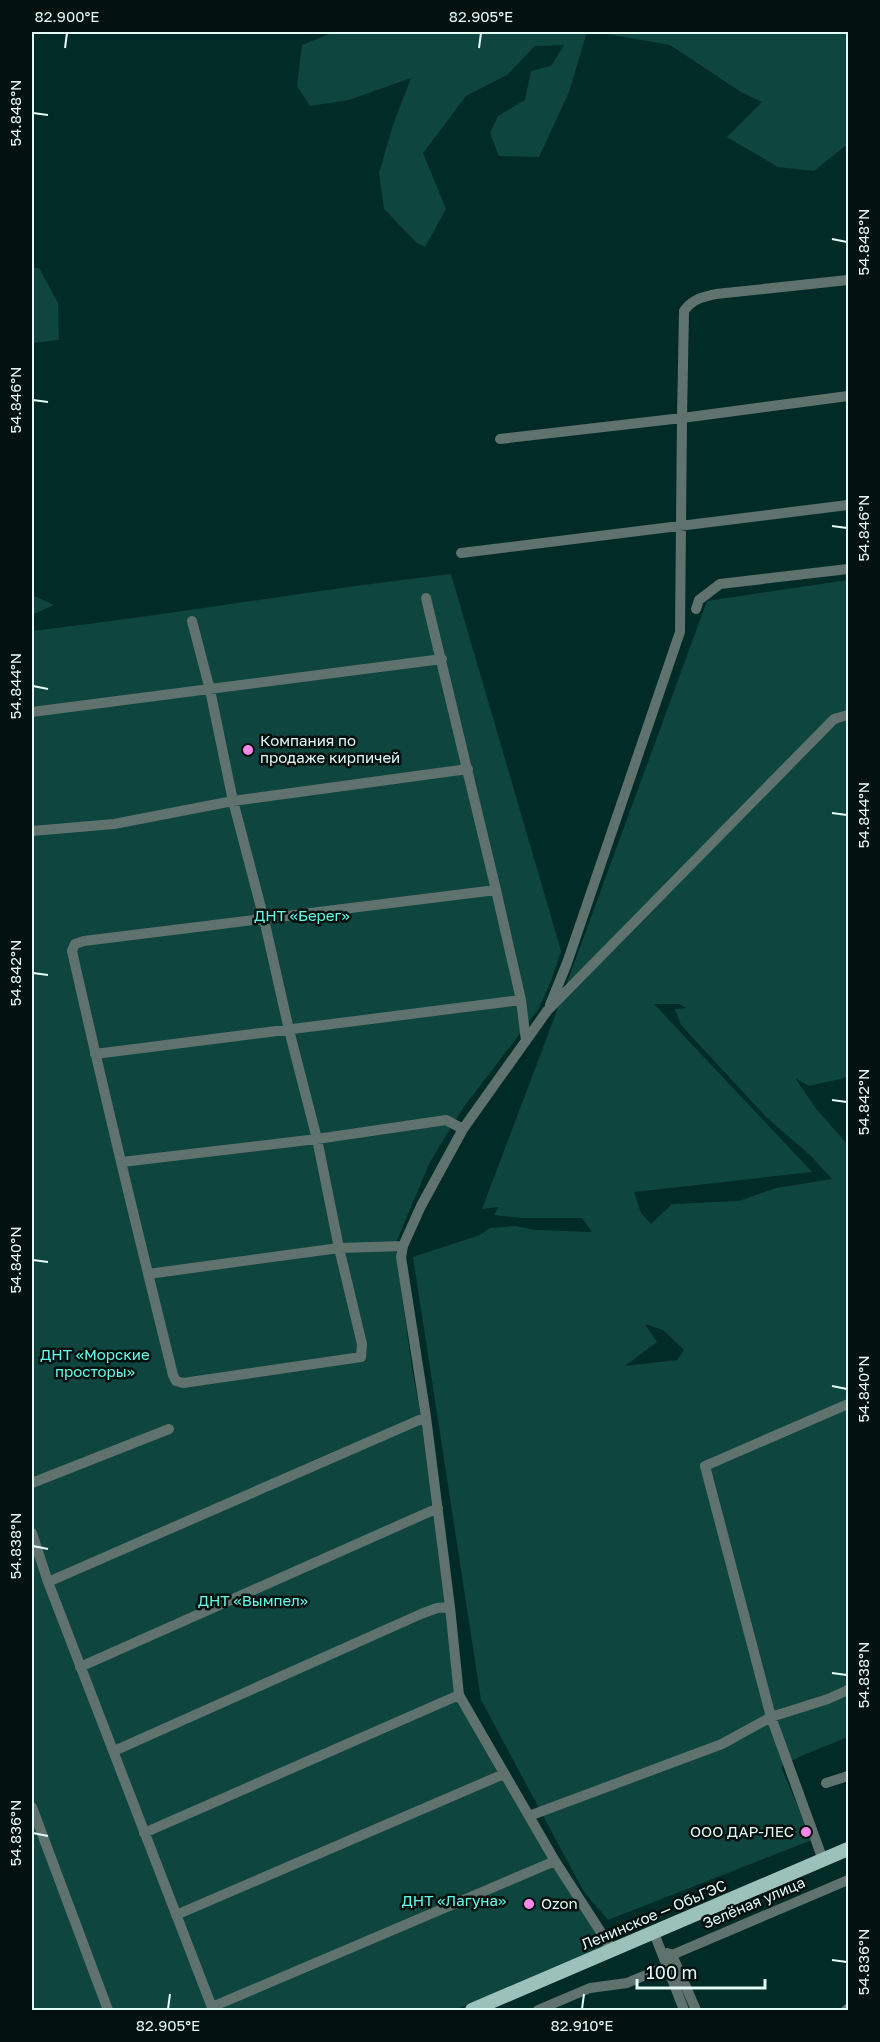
<svg xmlns="http://www.w3.org/2000/svg" width="880" height="2042" font-family="'Golos Text',sans-serif">
  <style>
    .green { fill: #0f453f; fill-rule: evenodd }
    .lines { fill: none; stroke-linecap: round; stroke-linejoin: round }
    .minor { stroke: #60726e; stroke-width: 10 }
    .major { stroke: #9cc1ba; stroke-width: 14 }
    .ticks { fill: none; stroke: #e4faf6; stroke-width: 2 }
    .poi-dot { fill: #f788eb; stroke: #02100e; stroke-width: 2 }
    .labels { text-anchor: middle; stroke-width: 5; stroke-linejoin: round; paint-order: stroke }
    .poi-label { font-size: 15px; fill: #e4faf6; stroke: #02100e; text-anchor: start }
    .park-label { font-size: 15px; fill: #64fae7; stroke: #02100e }
    .street-label { font-size: 15px; fill: #e4faf6; stroke: #02100e }
    .neatline { fill: none; stroke: #e4faf6; stroke-width: 2 }
    .ticks-label { font-size: 15px; text-anchor: middle; fill: #e4faf6 }
  </style>
  <rect width="100%" height="100%" fill="#002b26"/>
  <path class="green" d="M334,32h253l-18,60 -30,65 -40,-1 -9,-23 8,-17 27,-16 6,-29 20,-5 13,-21 -29,1 -28,29 -41,21 -43,57 23,56 -21,38 -8,-4 -33,-34 -5,-36 14,-48 18,-47 -62,22 -39,6 -13,-20 5,-41z
    M595,32h253v117l-3,-3 -31,25 -36,-4 -51,-30 35,-35 -21,-10 -71,-47z
    M32,268h7l19,35 1,37 -27,3z
    M451,574l110,377 -10,30 -13,29 -75,98 -33,54 -35,83 17,124 8,42 37,290 148,246 -151,63h-422v-1379c140,-16 279,-41 419,-57z
    M848,580v497l-39,9 -14,-8 22,32 31,35v592l-47,19 -20,11 31,73 -204,80 -24,-28 -103,-192 -68,-443 67,-22 10,-7 26,-2 19,4 57,2 -10,-14h-59l-29,-3 5,-8 -17,2 64,-169 161,-439zM654,1004h25l7,4 -11,1 6,16 85,92 45,39 21,23 -56,9 -37,13 -67,3 -21,20 -10,-11 -7,-21 178,-20zM645,1324l18,6 21,20 -7,10 -52,6 32,-24z
    M32,595l22,10 -22,10z"/>
  <g class="lines">
    <path class="minor" d="M500,439l182,-21 2,-107c8,-12 19,-14 32,-17l132,-14
      M461,553l387,-48
      M426,598l70,292 25,110 5,41
      M696,609l3,-9 21,-16 128,-15
      M192,621l18,69 23,111 31,118 25,111 28,109 22,109 64,-2
      M32,712l410,-53
      M32,831l82,-7 119,-23 235,-32
      M550,1005l17,-42 113,-331 2,-214 166,-22
      M95,1054l426,-54
      M122,1162l195,-23 129,-19 17,9
      M148,1274l191,-26 23,96 -1,13 -178,26 -7,-2 -3,-6c-35,-141 -69,-282 -101,-424l3,-7 9,-3 412,-51
      M32,1483l137,-54
      M32,1533l16,49 165,428
      M48,1582l378,-165
      M80,1667l358,-159
      M114,1751l307,-137 16,-6 13,-1
      M826,1783l22,-7
      M32,1807l76,203
      M529,1816l193,-72 49,-27 57,-18 20,-9
      M144,1833l315,-138
      M823,1860l-52,-143 -66,-251 143,-62
      M176,1915l328,-141
      M654,1933l30,77
      M613,1951l-58,-90 -96,-166 -9,-88 -24,-190 -25,-160 2,-11 18,-40 42,-77 84,-118 287,-292 14,-4
      M667,1953l5,2 24,55
      M672,1955l176,-75
      M212,2007l343,-146
      M538,2010l52,-22 37,-5 40,-17
      M846,2010l2,-1"/>
    <path class="major" d="M472,2010l376,-161"/>
  </g>
  <path class="ticks" d="M65,48l2,-15M479,48l2,-15M33,113l15,2M832,239l15,3M33,400l15,2M832,526l15,2M33,686l15,3M832,813l15,2M33,973l15,2M832,1100l15,2M33,1260l15,2M832,1386l15,3M33,1546l15,3M832,1673l15,2M33,1833l15,3M832,1960l15,2M168,2009l2,-15M582,2009l2,-15"/>
  <g class="poi-dot">
    <circle cx="248" cy="750" r="6"/>
    <circle cx="806" cy="1832" r="6"/>
    <circle cx="529" cy="1904" r="6"/>
  </g>
  <g class="labels">
    <g class="poi-label">
      <text x="260" y="746">Компания по<tspan x="260" dy="17">продаже кирпичей</tspan></text>
      <text x="794" y="1837" text-anchor="end">ООО ДАР-ЛЕС</text>
      <text x="541" y="1909">Ozon</text>
    </g>
    <g class="park-label">
      <text x="302" y="921">ДНТ «Берег»</text>
      <text x="95" y="1360">ДНТ «Морские<tspan x="95" dy="17">просторы»</tspan></text>
      <text x="253" y="1606">ДНТ «Вымпел»</text>
      <text x="454" y="1906">ДНТ «Лагуна»</text>
    </g>
    <g class="street-label">
      <text transform="translate(754 1903) rotate(-23)" y="5">Зелёная улица</text>
      <text transform="translate(654 1915) rotate(-23)" y="5">Ленинское — ОбьГЭС</text>
    </g>
  </g>
  <rect width="880" height="2042" fill="none" stroke="#02100e" stroke-width="66"/>
  <path d="M637 1979v9h128v-9" fill="none" stroke="#e4faf6" stroke-width="3"/>
  <text x="646" y="1979" font-size="18" fill="#e4faf6" stroke="#02100e" stroke-width="4.5" paint-order="stroke">100 m</text>
  <rect x="33" y="33" width="814" height="1976" class="neatline"/>
  <g class="ticks-label">
    <text x="67" y="22">82.900°E</text>
    <text x="481" y="22">82.905°E</text>
    <text transform="translate(16 113) rotate(-90)" y="5">54.848°N</text>
    <text transform="translate(864 242) rotate(-90)" y="5">54.848°N</text>
    <text transform="translate(16 400) rotate(-90)" y="5">54.846°N</text>
    <text transform="translate(864 528) rotate(-90)" y="5">54.846°N</text>
    <text transform="translate(16 686) rotate(-90)" y="5">54.844°N</text>
    <text transform="translate(864 815) rotate(-90)" y="5">54.844°N</text>
    <text transform="translate(16 973) rotate(-90)" y="5">54.842°N</text>
    <text transform="translate(864 1102) rotate(-90)" y="5">54.842°N</text>
    <text transform="translate(16 1260) rotate(-90)" y="5">54.840°N</text>
    <text transform="translate(864 1389) rotate(-90)" y="5">54.840°N</text>
    <text transform="translate(16 1546) rotate(-90)" y="5">54.838°N</text>
    <text transform="translate(864 1675) rotate(-90)" y="5">54.838°N</text>
    <text transform="translate(16 1833) rotate(-90)" y="5">54.836°N</text>
    <text transform="translate(864 1962) rotate(-90)" y="5">54.836°N</text>
    <text x="168" y="2031">82.905°E</text>
    <text x="582" y="2031">82.910°E</text>
  </g>
</svg>
